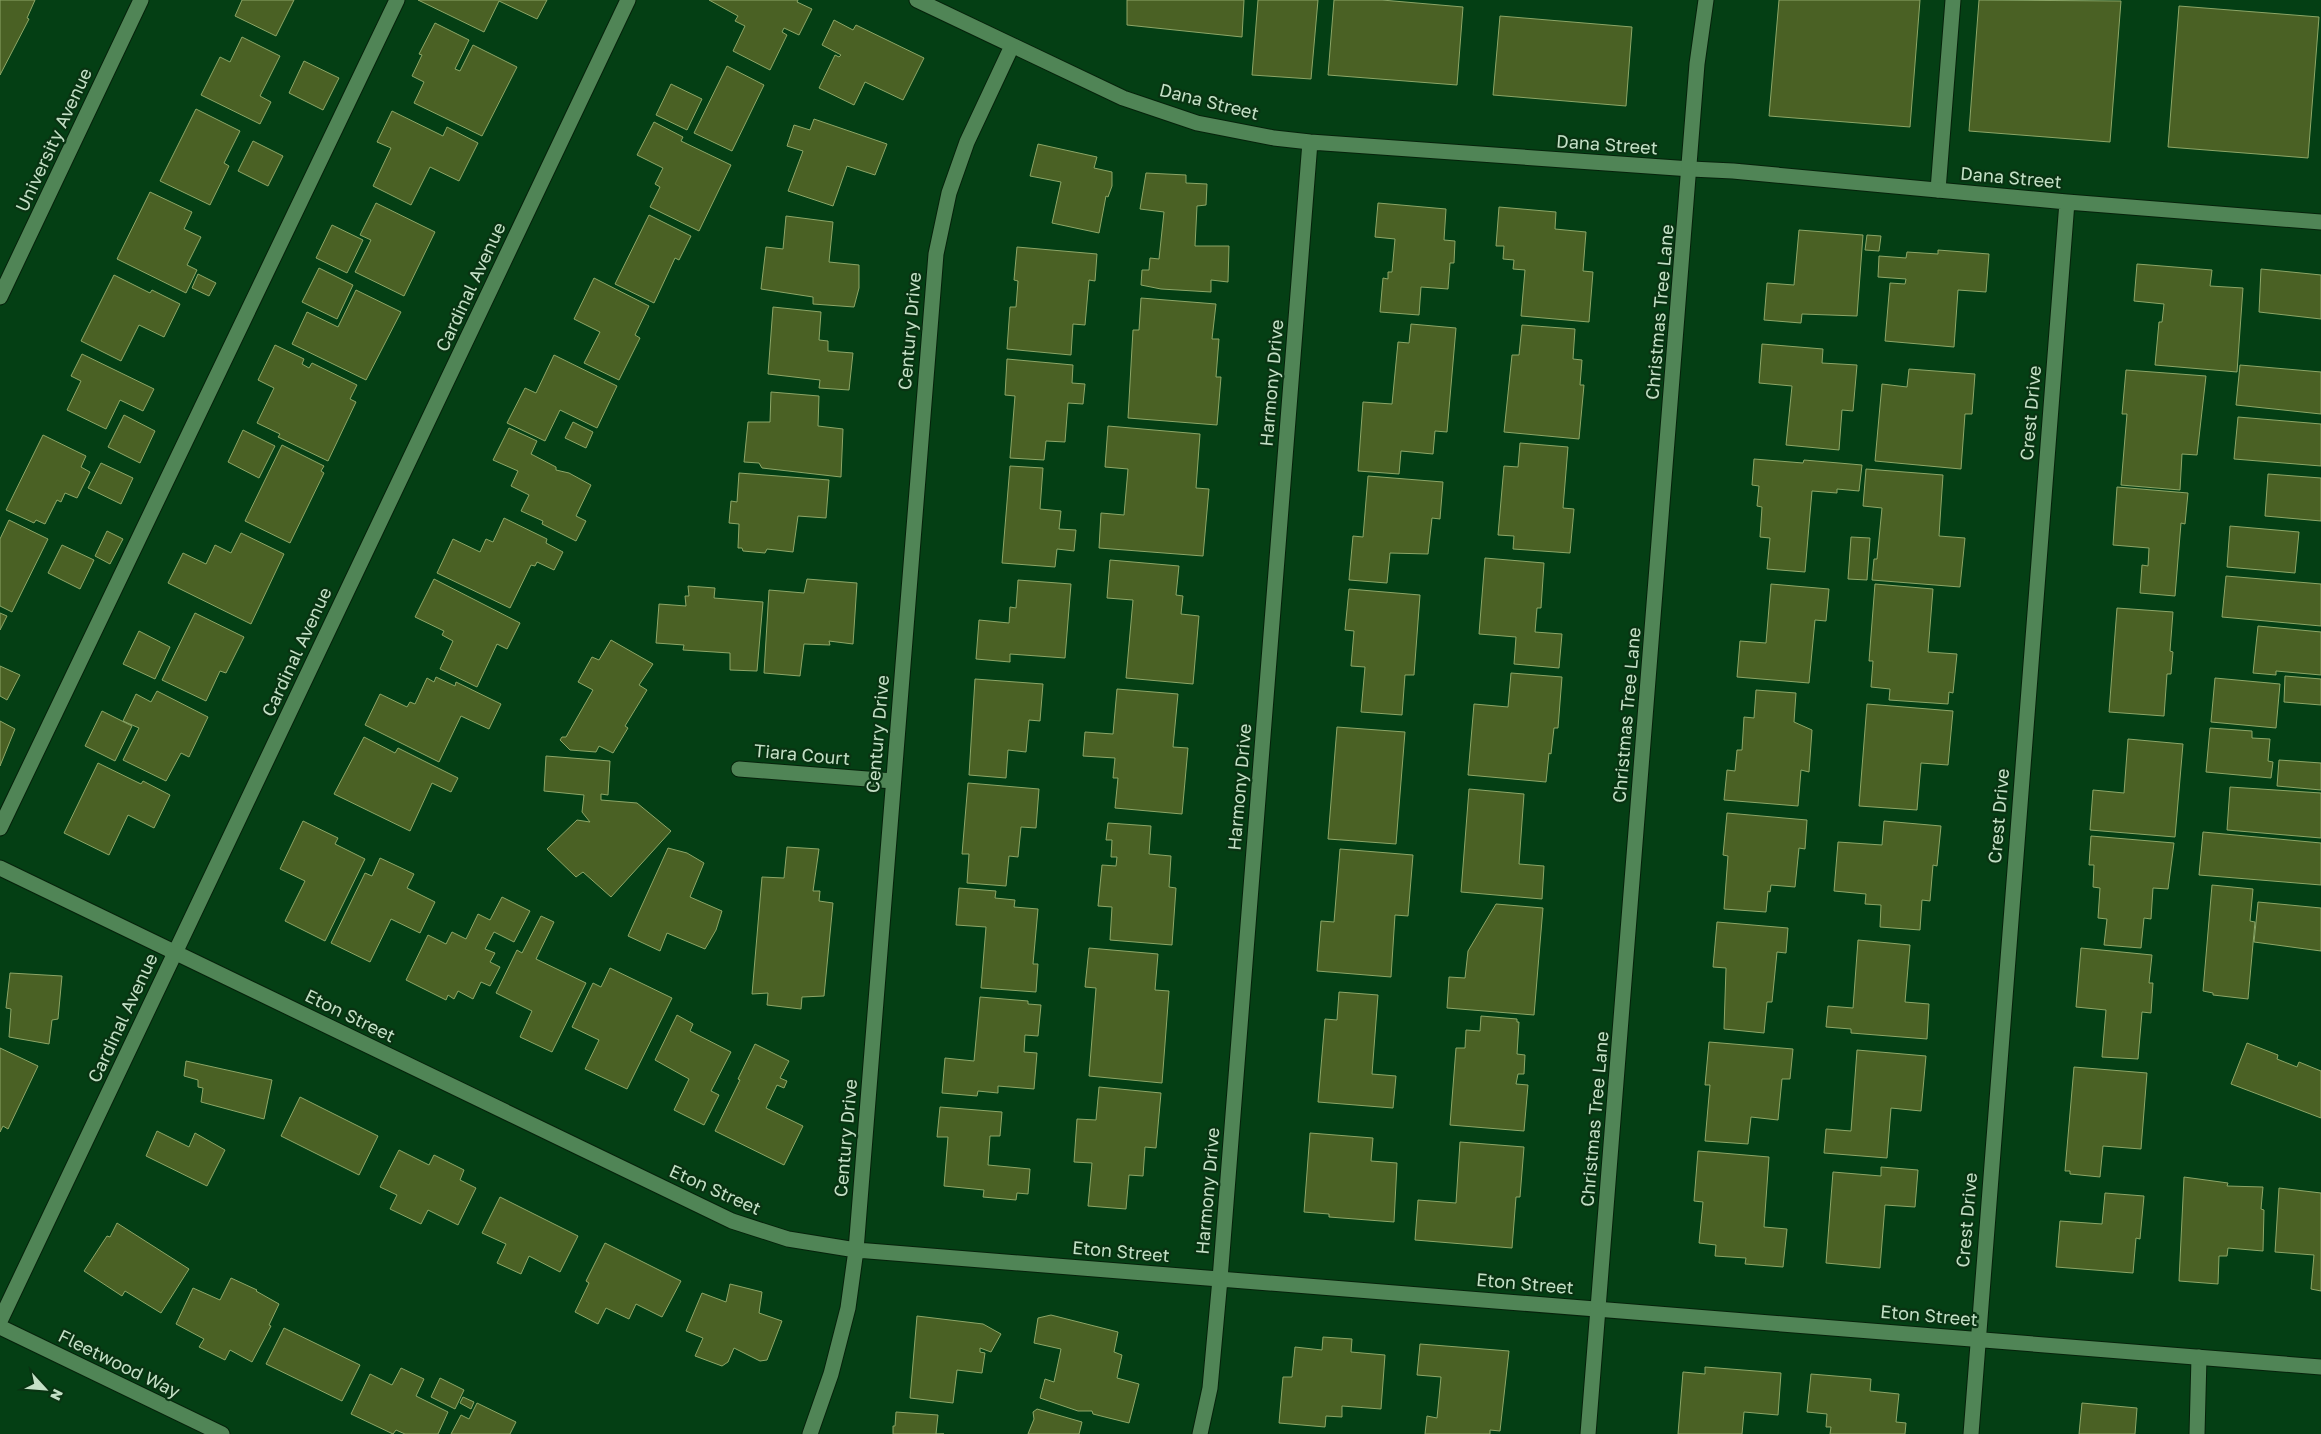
<svg xmlns="http://www.w3.org/2000/svg" width="2321" height="1434" font-family="'Golos Text',sans-serif">
  <style>
    .building { fill: #4a6124; stroke: #8ca667 }
    .lines { fill: none; stroke-linecap: round; stroke-linejoin: round }
    .lane-casing { stroke: #06220b; stroke-width: 17 }
    .street-casing { stroke: #06220b; stroke-width: 17 }
    .secondary-casing { stroke: #06220b; stroke-width: 17 }
    .lane { stroke: #508556; stroke-width: 15 }
    .street { stroke: #508556; stroke-width: 15 }
    .secondary { stroke: #508556; stroke-width: 15 }
    .labels { text-anchor: middle; stroke-width: 4.5; stroke-linejoin: round; paint-order: stroke }
    .street-label { font-size: 18px; fill: #c4e0c6; stroke: #093312 }
  </style>
  <rect width="100%" height="100%" fill="#043f14"/>
  <path class="building" d="M0,0h35l-8,18 2,1 -29,56z
    M242,0h52l-18,36 -41,-20z
    M418,0h129l-10,19 -38,-18 -15,31z
    M709,0h89l-1,2 15,7 -13,26 -15,-7 -2,4 5,3 -17,35 -37,-19 12,-25 -10,-5 3,-5z
    M1127,0h117l-2,37 -115,-12z
    M1258,0h60l-7,79 -59,-4z
    M1334,0h48l81,7 -6,78 -129,-10z
    M1779,0h141l-10,127 -141,-11z
    M1979,0l142,1 -11,141 -141,-11z
    M2179,6l140,11 -11,141 -140,-11z
    M1500,16l132,11 -6,79 -133,-11z
    M834,20l19,10 3,-5 68,33 -21,42 -38,-18 -11,23 -35,-17 16,-33 4,2 2,-2 -19,-10z
    M435,23l34,17 -14,29 5,2 13,-26 44,22 -35,69 -68,-33 10,-21 -12,-6 10,-21 -3,-1z
    M242,37l38,19 -20,40 11,6 -11,22 -59,-29 19,-38 10,5z
    M304,61l35,17 -16,32 -34,-17z
    M727,66l37,19 -32,66 -38,-18z
    M671,84l31,15 -15,31 -31,-15z
    M196,109l44,22 -16,32 5,3 -19,39 -50,-24z
    M392,111l51,25 4,-9 31,16 -19,38 -29,-14 -19,38 -38,-19 18,-38 -14,-6z
    M814,119l73,25 -12,31 -28,-9 -14,40 -45,-15 15,-40 -16,-5 7,-21 16,5z
    M654,122l29,15 -2,4 50,24 -32,66 -49,-24 10,-20 -5,-3 8,-16 -26,-13z
    M253,141l30,15 -15,30 -30,-15z
    M1038,144l59,13 -3,11 18,4v14l-4,11 -2,-1 -7,37 -47,-10 9,-41 -31,-6z
    M1146,173l40,2v8l21,1 -1,21 -9,1 -2,40h34l-1,36 -17,-2v12l-50,-3 -20,-4 1,-15h7l1,-12 9,1 5,-47 -24,-3z
    M150,192l42,20 -8,17 17,8 -14,28 10,5 -11,23 -69,-34z
    M376,203l59,29 -31,64 -49,-24 16,-32 -11,-5z
    M1378,203l68,6 -2,31 11,1 -1,22h-4l-2,26 -27,-2 -2,28 -39,-3 3,-34 5,1v-7h4l3,-33 -20,-2z
    M1499,207l57,5 -1,17 31,3 -3,39 10,1 -4,50 -68,-6 4,-46 -12,-1 1,-9 -11,-1 1,-13h-8z
    M649,215l42,21 -12,24 -4,-2 -21,45 -39,-19z
    M786,216l47,6 -4,40 30,3v23l-5,19 -41,-3v-7l-52,-8 5,-42 17,2z
    M332,225l31,15 -16,33 -31,-15z
    M1799,230l64,5 -6,81 -55,-2 -1,9 -37,-3 3,-37 27,2z
    M1867,235l14,1 -2,15 -14,-1z
    M1017,247l80,7 -2,27 -6,-1 -4,45 -12,-1 -2,31 -64,-6 3,-42h6l2,-26 -4,-1z
    M1938,250l51,4 -3,38 -28,-2 -4,57 -69,-6 5,-58 15,1 1,-5 -28,-2 1,-21 27,2 1,-6 31,2z
    M2137,264l75,6 -2,16 33,2 -6,84 -82,-7 4,-43h3l2,-18 -30,-3z
    M319,268l34,17 -16,34 -35,-17z
    M2261,269l60,6v44l-62,-7z
    M198,274l18,9 -7,13 -17,-8z
    M114,275l36,18 2,-3 28,14 -16,33 -25,-12 -18,36 -40,-20z
    M594,278l55,28 -14,29 5,3 -21,42 -35,-17 16,-31 -26,-13z
    M356,290l45,22 -35,68 -74,-36 15,-32 31,15z
    M1141,298l75,6 -4,35h7l-3,38h5l-4,48 -89,-7 5,-88h6z
    M773,307l48,5 -2,28 9,1v10l25,2 -4,37 -30,-2 1,-8 -52,-6z
    M1411,324l45,4 -9,104 -12,-1 -2,23 -32,-3 -2,23 -41,-3 5,-69 29,2 6,-62 11,1z
    M1522,325l53,4 -2,30 9,1 -2,25h4l-5,54 -75,-7 8,-77h7z
    M1762,344l61,5 -1,14 35,2 -4,46 -11,-1 -3,40 -53,-5 6,-59 -33,-3z
    M275,345l29,14 -2,5 7,4 3,-5 45,22 -7,14 6,3 -28,59 -50,-24 2,-3 -23,-11 17,-35 -16,-8z
    M82,354l72,35 -11,22 -23,-11 -14,29 -39,-19 14,-29 -10,-5z
    M554,355l63,31 -20,42 -37,-18 -15,31 -38,-18 18,-35 11,5z
    M1007,359l66,6 -1,18 13,1 -2,20 -15,-1 -3,39 -19,-1 -2,19 -34,-2 5,-62 -10,-1z
    M2240,365l81,7v42l-85,-9z
    M1909,369l66,5 -3,40h-7l-4,55 -86,-8 7,-77 25,3z
    M2126,370l80,6 -9,79 -15,-1 -2,36 -59,-5 6,-71h-5z
    M771,392l48,4 -1,30 25,3 -2,48 -79,-9 -3,-5 -15,-1 4,-40h22z
    M124,415l31,16 -15,32 -32,-16z
    M2238,417l83,7v42l-87,-7z
    M573,422l20,10 -7,16 -21,-10z
    M1108,426l92,8 -4,54 13,1 -6,67 -104,-8 2,-35 23,2 4,-46 -23,-2z
    M509,428l28,13 -6,13 25,13v3l13,3 22,12 -15,31 10,5 -10,20 -34,-17 1,-3 -22,-10 8,-16 -18,-9 7,-15 -25,-11z
    M243,430l32,16 -16,32 -31,-16z
    M43,435l43,21 -5,11 9,5 -13,26 -12,-5 -4,9 -4,-2 -12,24 -9,-4 -2,3 -28,-13z
    M1520,443l48,4 -5,61 11,1 -4,44 -57,-4 1,-13 -16,-1 6,-69 14,1z
    M282,445l42,21 -3,5 3,2 -34,70 -45,-22z
    M1754,459l49,4 1,-3 58,5 -3,26 -22,-2v4l-25,-2 -7,81 -38,-3 3,-31 -10,-1 2,-30 -5,-1 2,-20 -7,-1z
    M101,463l32,15 -12,26 -33,-16z
    M1010,466l33,2 -3,41 21,2 -2,18 17,1 -2,21 -17,-2 -2,18 -53,-4z
    M1866,469l77,6 -4,61 26,2 -5,49 -88,-7 2,-21h3l5,-51 -19,-2z
    M739,473l90,7 -3,38 -28,-2 -5,36 -26,-3 -2,4 -22,-2 -1,-3h-4l1,-24 -10,-1 2,-22 6,1z
    M2268,474l53,4v43l-56,-5z
    M1368,476l75,6 -3,37 -8,-1 -4,36 -38,-1 -3,30 -38,-3 4,-44 10,1z
    M2117,487l71,6 -3,31 -4,-1 -6,73 -35,-3 2,-28 6,1 1,-18 -36,-3z
    M504,518l43,21 -1,4 17,9 -9,18 -17,-8 -2,4 -4,-1 -21,43 -73,-35 16,-34 27,13 6,-13 7,3z
    M9,520l39,19 -36,73 -12,-6v-67z
    M2230,526l69,6 -4,41 -68,-6z
    M107,531l16,8 -13,25 -15,-8z
    M241,533l43,21 -33,70 -83,-41 15,-30 23,11 9,-19 16,8z
    M1851,537l19,1 -3,42 -19,-1z
    M62,545l32,15 -14,29 -32,-16z
    M1485,558l59,5 -3,45h-4l-2,24 27,2 -3,34 -45,-4 2,-27 -37,-3z
    M1110,560l69,6 -3,29 7,1 -2,18 18,2 -6,68 -67,-6 7,-78 -26,-2z
    M2226,576l95,8v42l-99,-9z
    M434,579l86,44 -13,26 -10,-5 -20,43 -37,-18 13,-28 -11,-6 2,-4 -29,-14z
    M807,579l50,4 -4,61 -24,-3 1,4 -26,-1 -4,32 -36,-3 5,-83 35,3z
    M1018,580l53,4 -6,74 -55,-4v8l-34,-3 3,-39 30,3 1,-16 6,1z
    M1771,584l58,5 -3,32 -11,-1 -6,63 -72,-6 3,-36 26,2z
    M1875,584l58,5 -5,63 29,2 -4,39 -4,-1 -1,12 -59,-4 1,-11 -19,-2 2,-26h-4z
    M688,586l27,2 -1,10 49,4 -6,69 -27,-1v-17l-47,-3 1,-5 -28,-2 3,-39 27,2 -1,-10h4z
    M1349,589l71,6 -6,80h-9l-3,40 -41,-3 4,-45 -14,-1 3,-35 -9,-1z
    M2117,608l56,4 -3,39 3,1 -2,22h-4l-3,42 -55,-4z
    M0,613l7,3 -7,14z
    M195,613l49,24 -18,36 -6,-2 -14,30 -44,-21z
    M2258,626l63,6v43l-45,-4v4l-23,-2z
    M139,631l31,16 -15,32 -32,-15z
    M611,640l42,24 -14,21 8,5 -22,36 3,2 -15,25 -14,-7 -3,6 -26,-2 -10,-10 2,-3h4l27,-47 -15,-8 14,-25 7,3z
    M0,666l20,9 -13,25 -7,-4z
    M1511,673l51,4 -4,51h-4l-3,26 -2,-1 -3,29 -78,-7 6,-71 34,3z
    M2285,676l36,3v26l-37,-3z
    M436,677l19,9 1,-4 45,22 -12,25 -28,-13 -22,46 -74,-37 15,-31 27,13 3,-5 5,2 12,-26 7,4z
    M2215,678l65,6 -4,44 -65,-6z
    M975,679l68,5 -3,37 -11,-1 -3,32 -18,-2 -2,28 -37,-3z
    M1117,689l61,5 -5,53 15,1 -6,66 -67,-6 3,-30h-5l2,-20 -32,-2 2,-24 28,2z
    M1756,690l40,3 -2,29 18,8 -3,42 -8,-2 -3,36 -74,-6 3,-30 8,1 2,-21h5l2,-33 10,1z
    M157,691l51,26 -19,40 -8,-4 -15,28 -43,-21 16,-32 -16,-7 13,-27 15,8z
    M1867,704l86,7 -5,54 -27,-2 -4,47 -58,-4z
    M102,711l30,15 -17,35 -30,-15z
    M0,721l15,8 -15,37z
    M1337,727l68,5 -9,112 -68,-5z
    M2210,728l42,3v7l18,1 -2,22 5,1 -2,16 -65,-6z
    M364,737l31,16 3,-5 60,30 -7,14 -19,-9 -22,48 -76,-37z
    M2128,739l55,5 -8,93 -85,-7 3,-40 31,3z
    M546,756l64,5 -2,34 -7,-1v6l36,3 34,28 -60,66 -28,-25 -7,5 -29,-28 30,-29 13,2 -8,-10 2,-17 -40,-4z
    M2279,760l42,3v27l-44,-4z
    M98,763l43,21 2,-3 27,14 -16,33 -26,-13 -19,40 -45,-22z
    M968,783l71,6 -3,39 -15,-1 -3,30 -9,-1 -3,30 -39,-3 2,-29h-7z
    M2230,787l91,6v45l-94,-8z
    M1469,789l55,5 -5,70 25,2 -2,33 -81,-7z
    M1727,813l80,7 -2,29 -6,-1 -4,39 -24,-2 -1,7 -2,-1 -2,21 -42,-3 4,-53 -5,-1z
    M303,821l35,17 -3,6 30,15 -40,82 -40,-20 20,-40 -25,-12z
    M1884,821l57,5 -4,40 -4,-1 -3,36 -8,-1 -2,30 -40,-3 1,-22 -16,-1 1,-10 -32,-3 4,-49 44,3z
    M1108,823l43,3 -2,28 22,2 -2,31 7,1 -4,57 -62,-5 2,-33 -14,-1 4,-41 14,1 1,-9h-6l1,-17h-6z
    M2203,832l118,11v42l-122,-10z
    M2091,836l83,7 -6,46 -15,-1 -2,31 -7,-1 -3,30 -37,-3 3,-26 -9,-1 2,-30 -7,-1 1,-22h-5z
    M787,847l32,2 -6,42h7l-1,10 14,2 -9,93 -22,1 -1,12 -34,-4 1,-12 -16,1 10,-117 22,1z
    M668,848l19,5 17,10 -14,34 32,14 -6,19 -11,19 -38,-16 -7,18 -32,-15z
    M1340,849l73,6 -5,61 -13,-1 -4,62 -74,-6 4,-50 13,1z
    M380,858l34,16 -7,14 28,14 -15,31 -29,-14 -21,43 -39,-19 34,-70 7,3z
    M2212,885l41,4 -3,32 5,1 -7,77 -35,-4v-2l-10,-2z
    M959,888l37,3 -1,7 20,2 -1,7 24,2 -5,55h5l-2,28 -55,-4 5,-61 -30,-2z
    M502,897l28,14 -16,31 -20,-10 -9,17 10,4 -5,9 10,5 -10,19 -9,-4 -8,17 -15,-8 -4,8 -6,-4 -2,5 -40,-20 22,-45 18,9 6,-12 14,7 12,-25 12,6z
    M2258,902l63,6v43l-67,-9z
    M1496,904l47,4 -9,107 -87,-7 2,-31 16,1 3,-27z
    M541,916l13,6 -18,37 50,24 -34,69 -32,-15 12,-26 -36,-18 21,-43 5,3z
    M1717,922l71,6 -2,25 -9,-1 -5,50h-5l-3,31 -40,-4 2,-61 -13,-1z
    M1858,940l52,5 -5,57 24,2 -2,35 -76,-6v-4l-25,-2 2,-21 25,2z
    M1089,948l69,6 -3,36 14,1 -7,92 -73,-7 7,-88 -11,-1z
    M2081,948l71,7 -3,28h4l-2,30 -9,-1 -4,47 -36,-2 4,-47 -30,-3z
    M610,968l62,30 -45,91 -42,-20 14,-29 -27,-13 21,-44 8,4z
    M10,973l52,3 -4,43 -6,1 -3,24 -40,-7 2,-28 -5,-1z
    M1339,992l39,3 -6,79 24,2 -3,32 -75,-6 7,-83 12,1z
    M980,997l48,4v3l13,1 -3,31 -13,-1 -1,17 13,1 -3,36 -36,-3v7l-20,-2 -1,5 -35,-3 3,-35 29,3z
    M677,1015l16,9 -3,7 41,21 -20,39 8,4 -15,30 -30,-15 15,-31 -34,-19z
    M1481,1016l36,3v3h2l-2,32 8,1 -1,19h-6l-2,10 12,1 -4,46 -74,-6 6,-77h9l1,-18 14,1z
    M1709,1042l84,7 -3,30h-8l-4,41 -27,-3 -3,27 -43,-3 5,-56h-5z
    M2247,1043l31,12 -1,4 20,8 2,-5 22,9v47l-90,-34z
    M755,1044l34,17 -9,17 7,3 -3,7 -7,-3 -11,23 37,18 -19,39 -69,-34 25,-51 -2,-1z
    M0,1048l38,18 -30,63 -5,-3 -3,6z
    M1857,1050l69,6 -5,55 -30,-3 -4,50 -63,-5 2,-24 25,2z
    M186,1061l86,19 -8,39 -63,-17 2,-14 -5,-1v-7l-14,-4z
    M2074,1067l73,6 -6,76 -38,-3 -3,31 -30,-3v-3h-5z
    M1099,1087l62,6 -5,55 -11,-1 -2,29 -14,-1 -3,34 -38,-3 4,-43 -18,-1 3,-43 19,1z
    M300,1097l78,39 -19,39 -78,-39z
    M940,1107l62,5 -2,24h-10l-2,29 42,4 -2,25 -11,-1 -1,7 -33,-3 1,-7 -40,-4 4,-49h-11z
    M157,1131l32,16 6,-14 30,17 -18,36 -61,-30z
    M1310,1133l63,5 -2,23 26,2 -3,59 -65,-5v-3l-25,-2z
    M1460,1142l64,5 -4,50h-4l-4,51 -97,-8 3,-40 38,3z
    M399,1150l30,15 5,-10 30,15 -4,10 16,8 -18,37 -30,-15 -7,14 -31,-15 7,-14 -17,-8z
    M1698,1151l71,6 -5,70 23,2 -4,38 -38,-3 1,-6 -31,-2 1,-11 -17,-2 4,-41 -9,-1z
    M1881,1167l37,3 -3,37 -30,-2 -5,63 -54,-5 7,-91 48,4z
    M2184,1177l44,6 -1,3 36,1 -2,22 3,1 -1,41 -35,-3 -1,8h-8l-1,28 -39,-3z
    M2279,1188l42,5v98l-10,-2 3,-34 -39,-3z
    M2105,1193l39,3 -4,43 -4,-1 -3,35 -77,-6 4,-46 42,3z
    M500,1197l78,39 -18,36 -31,-16 -8,18 -24,-11 9,-19 -24,-11z
    M117,1223l72,46 -28,44 -36,-22 -3,5 -38,-25 23,-35 3,1z
    M605,1243l76,38 -19,36 -26,-13 -7,15 -23,-11 -8,16 -23,-12 14,-29 -3,-2z
    M231,1278l26,12 -1,1 23,13 -10,21 2,1 -19,36 -22,-12 -5,10 -26,-13 5,-8 -28,-15 17,-36 27,12z
    M730,1284l32,8 -3,21 23,8 -15,39 -7,1 -26,-13 -6,14 -6,4 -27,-10 8,-18 -17,-7 16,-38 24,9z
    M1051,1315l67,17 -4,20 8,3 -5,23 22,6 -10,39 -36,-9 -1,-3h-14l-38,-13 5,-19 9,3 7,-33 -27,-6 4,-25z
    M917,1316l66,8 18,10 -10,18 -11,-4v4l5,1 -3,20 -25,-3 -4,33 -43,-5z
    M284,1328l76,37 -18,36 -76,-37z
    M1323,1337l29,2 -1,13 34,3 -4,54 -39,-3v11l-16,-1 -1,11 -46,-4 4,-46h9l3,-30 27,3z
    M1420,1344l89,7 -9,80 -10,-1v4h-65l2,-18 10,2 4,-41 -24,-2z
    M1705,1367l76,6 -3,42 -34,-3 -2,22h-64l5,-62 22,2z
    M401,1368l23,11 -8,17 32,16 -10,22h-33l-9,-4 -3,4 -42,-20 19,-40 22,11z
    M1811,1374l60,5 -1,12 29,3 -3,28 10,1 -1,11h-75l1,-7h-5l1,-13 -20,-2z
    M440,1378l24,12 -9,19 -24,-12z
    M463,1397l11,5 -3,7 -11,-6z
    M477,1403l39,19 -6,12h-59l10,-19 8,4z
    M2082,1403l55,5 -2,26h-56z
    M1037,1409l45,13 -3,12h-51l6,-15 -1,-7z
    M896,1412l42,3 -2,19h8h-51v-8h2z"/>
  <g class="lines">
    <g class="lane-casing">
      <path id="lane" d="M1938,190l15,-190
        M0,828l397,-828
        M2197,1434l2,-77"/>
    </g>
    <g class="street-casing">
      <path id="street" d="M917,0l206,98 74,25 77,15 36,4 381,27 42,2 334,31 254,20
        M739,769l154,12
        M0,868l732,353 56,18 68,11 1465,117
        M0,1321l628,-1321
        M0,1327l222,107
        M810,1434l21,-60 17,-66 8,-58 80,-996 13,-61 18,-51 45,-96
        M1200,1434l10,-46 10,-109 90,-1137
        M1971,1434l96,-1232"/>
    </g>
    <g class="secondary-casing">
      <path id="secondary" d="M0,297l141,-297
        M1588,1434l109,-1370 9,-64"/>
    </g>
    <use href="#lane" class="lane"/>
    <use href="#street" class="street"/>
    <use href="#secondary" class="secondary"/>
  </g>
  <g class="labels">
    <g class="street-label">
      <text transform="translate(1209 102) rotate(14)" y="6">Dana Street</text>
      <text transform="translate(54 140) rotate(-65)" y="6">University Avenue</text>
      <text transform="translate(1607 145) rotate(4)" y="6">Dana Street</text>
      <text transform="translate(2011 178) rotate(5)" y="6">Dana Street</text>
      <text transform="translate(471 287) rotate(-65)" y="6">Cardinal Avenue</text>
      <text transform="translate(1660 312) rotate(-85)" y="6">Christmas Tree Lane</text>
      <text transform="translate(910 331) rotate(-85)" y="6">Century Drive</text>
      <text transform="translate(1272 383) rotate(-85)" y="6">Harmony Drive</text>
      <text transform="translate(2031 413) rotate(-85)" y="6">Crest Drive</text>
      <text transform="translate(297 652) rotate(-65)" y="6">Cardinal Avenue</text>
      <text transform="translate(1627 715) rotate(-85)" y="6">Christmas Tree Lane</text>
      <text transform="translate(878 734) rotate(-85)" y="6">Century Drive</text>
      <text transform="translate(802 755) rotate(5)" y="6">Tiara Court</text>
      <text transform="translate(1240 787) rotate(-85)" y="6">Harmony Drive</text>
      <text transform="translate(1999 816) rotate(-85)" y="6">Crest Drive</text>
      <text transform="translate(350 1016) rotate(26)" y="6">Eton Street</text>
      <text transform="translate(123 1018) rotate(-65)" y="6">Cardinal Avenue</text>
      <text transform="translate(1595 1119) rotate(-85)" y="6">Christmas Tree Lane</text>
      <text transform="translate(846 1138) rotate(-85)" y="6">Century Drive</text>
      <text transform="translate(715 1190) rotate(24)" y="6">Eton Street</text>
      <text transform="translate(1208 1191) rotate(-85)" y="6">Harmony Drive</text>
      <text transform="translate(1967 1220) rotate(-85)" y="6">Crest Drive</text>
      <text transform="translate(1121 1252) rotate(5)" y="6">Eton Street</text>
      <text transform="translate(1525 1284) rotate(5)" y="6">Eton Street</text>
      <text transform="translate(1929 1316) rotate(5)" y="6">Eton Street</text>
      <text transform="translate(119 1364) rotate(26)" y="6">Fleetwood Way</text>
    </g>
  </g>
  <g transform="translate(45 1389) rotate(116)" stroke="#093312" stroke-width="4" paint-order="stroke">
  <path d="M0-4L9 19L0 12L-9 19Z" fill="#c4e0c6"/>
  <text y="-8" font-size="14" font-weight="bold" text-anchor="middle" fill="#c4e0c6">N</text>
  </g>
</svg>
